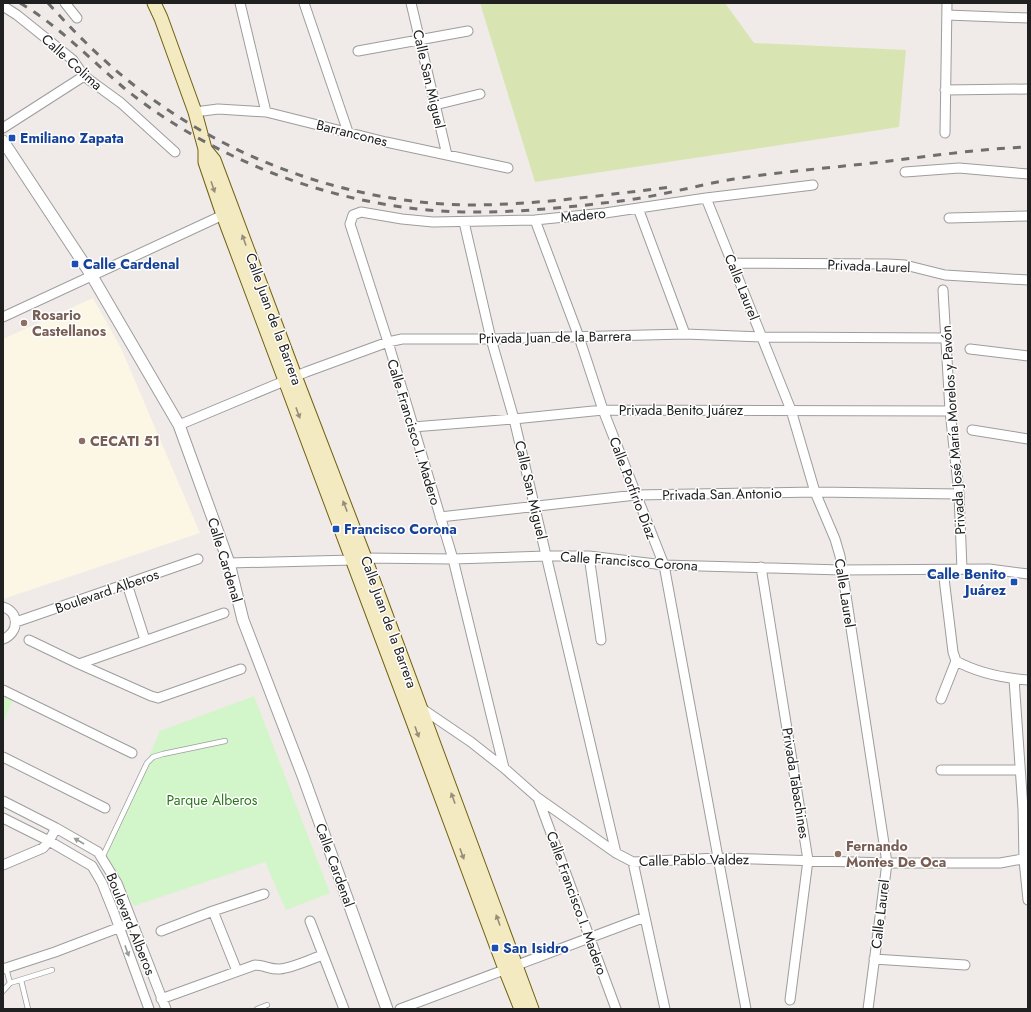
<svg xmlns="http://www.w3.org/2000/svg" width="1031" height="1012" font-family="Jost,sans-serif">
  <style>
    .education { fill: #fcf6e4 }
    .grass { fill: #d8e5b3 }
    .park { fill: #d2f5ca }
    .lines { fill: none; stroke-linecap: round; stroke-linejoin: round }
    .service-casing { stroke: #9d9d9d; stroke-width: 6 }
    .minor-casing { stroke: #9d9d9d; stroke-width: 11 }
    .tertiary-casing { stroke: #9d9d9d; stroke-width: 13 }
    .secondary-casing { stroke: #70610f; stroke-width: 15 }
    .service { stroke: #fff; stroke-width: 4.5 }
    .minor { stroke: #fff; stroke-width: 9 }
    .tertiary { stroke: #fff; stroke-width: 11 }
    .secondary { stroke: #f4eac1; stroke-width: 13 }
    .rail { stroke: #6e6e6e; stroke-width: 3; stroke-dasharray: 8 8; stroke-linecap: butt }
    .oneway { fill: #958f79 }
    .oneway2 { fill: #9b9b9b }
    .transit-dot { fill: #1a4fb4; stroke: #fff; stroke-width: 1.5 }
    .education-dot { fill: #8d6e63; stroke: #fff; stroke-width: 1.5 }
    .labels { text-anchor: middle; stroke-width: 3; stroke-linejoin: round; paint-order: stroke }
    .street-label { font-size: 14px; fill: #202020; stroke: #fff }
    .transit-label { font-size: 14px; font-weight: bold; fill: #164399; stroke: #fff; text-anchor: start }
    .education-label { font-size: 14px; font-weight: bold; fill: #785e54; stroke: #fff; text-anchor: start }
    .park-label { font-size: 14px; fill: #277716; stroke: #fff }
  </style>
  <rect width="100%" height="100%" fill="#f0ebe8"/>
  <path class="education" d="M93,298l28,50 79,185 -197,66v-260z"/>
  <path class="grass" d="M480,3h245l29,40 152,7 -7,77 -364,55z"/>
  <path class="park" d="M3,694l10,6 -10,23z
    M254,696l76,197 -44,17 -21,-48 -131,44 -28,-51 54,-124z"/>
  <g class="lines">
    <g class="service-casing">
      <path id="service" d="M102,858l45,-95 6,-6 10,-3 62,-13
        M6,968l4,15
        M21,980l7,29
        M3,991l7,-8 42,-13
        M257,1009l10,-4"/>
    </g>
    <g class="minor-casing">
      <path id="minor" d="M65,3l12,15
        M240,3l26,109
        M304,3l44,129
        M411,3l36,152
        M3,6l14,9 56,45 11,16 37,27 54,49
        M947,15l81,3
        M358,51l110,-20
        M945,90l83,-1
        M435,105l45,-11
        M195,112l23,-3 48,3 120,30 122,26
        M3,128l81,-52
        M945,133l2,-130
        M905,172l54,-4 69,6
        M706,198l85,212 24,82 20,47 5,17 47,307 -19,146
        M638,208l47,126
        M949,218l79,-2
        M535,220l44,117 24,73 61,155 82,444
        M464,222l27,117 23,80 102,434
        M732,263l156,1 17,1 40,10 83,5
        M943,290l7,121 9,83 3,75
        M3,317l220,-102
        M970,349l58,7
        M179,425l127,-53 82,-30 14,-3h89l194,-5 77,3 184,1
        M413,427l101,-8 89,-9 347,1
        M972,430l56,9
        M440,517l196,-22 179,-3 144,2
        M589,556l12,84
        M229,563l124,-3 12,-2 88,1 94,-3h42l75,9 178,5 147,-1 39,5
        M761,567l47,293 -18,140
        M127,584l18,56
        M3,607c17,5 16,26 0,32
        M16,622l182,-63
        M29,640l50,24 72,32 7,2 83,-29
        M956,661c22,12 47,17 72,19
        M79,664l145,-51
        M1014,679l9,130 1,51 4,40
        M3,690l129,63
        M941,699l15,-38 -3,-9 -10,-82
        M421,708l50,34 33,26 34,30 78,55 17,9 85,-4 169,5h113l28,-5
        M3,757l102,51
        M504,768l-51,-209 -65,-217 -38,-118 3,-9 8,-3 41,7 31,3 102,-2 70,-7 101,-15 107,-13
        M941,770h78
        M538,798l78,211
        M3,801l53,27 42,24 19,31 49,126
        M3,818l46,23 43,25 10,17 12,30 35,96
        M633,862l32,147
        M3,865l40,-17 6,-7 7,-13
        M213,911l24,60
        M310,921l34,88
        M161,931l52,-20 51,-17
        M874,959l91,6
        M3,969l52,-17 76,-29
        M161,999l94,-34c9,0 16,5 25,4 12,-1 31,-10 43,-14
        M400,1009l245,-92"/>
    </g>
    <g class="tertiary-casing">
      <path id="tertiary" d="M3,141l89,135 87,149 50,138 14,57 60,156 84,233"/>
    </g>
    <g class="secondary-casing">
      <path id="secondary" d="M154,3l7,15 34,94 10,37v13l18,53 186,496 96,258 16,40
        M205,149l9,11 81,216 70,182 167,451"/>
    </g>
    <use href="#service" class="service"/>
    <use href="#minor" class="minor"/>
    <use href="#tertiary" class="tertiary"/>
    <use href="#secondary" class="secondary"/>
    <path class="rail" d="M20,3c39,23 70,56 104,85 33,27 71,50 109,68 71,34 151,54 229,56 55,1 111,-5 166,-12 36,-5 70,-15 106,-21 46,-7 93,-11 139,-16 51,-6 103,-14 155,-16
      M48,3c27,30 55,58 87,83 94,74 214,117 334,119 68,0 135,-10 202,-18"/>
  </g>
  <defs><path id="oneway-solid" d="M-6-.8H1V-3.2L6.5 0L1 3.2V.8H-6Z"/></defs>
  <g class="oneway">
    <use href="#oneway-solid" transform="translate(213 187) rotate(71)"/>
    <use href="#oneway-solid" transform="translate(244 240) rotate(-110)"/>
    <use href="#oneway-solid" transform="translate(298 413) rotate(70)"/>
    <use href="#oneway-solid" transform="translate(345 506) rotate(-111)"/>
    <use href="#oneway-solid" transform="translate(417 732) rotate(70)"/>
    <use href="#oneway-solid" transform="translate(453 798) rotate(-110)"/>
    <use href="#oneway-solid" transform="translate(462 854) rotate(70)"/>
    <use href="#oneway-solid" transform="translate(498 920) rotate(-110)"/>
  </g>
  <g class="oneway2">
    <use href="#oneway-solid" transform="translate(79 841) rotate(-150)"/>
    <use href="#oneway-solid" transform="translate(127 951) rotate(70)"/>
  </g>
  <g class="transit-dot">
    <rect x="8" y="134" width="8" height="8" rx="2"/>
    <rect x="71" y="260" width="8" height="8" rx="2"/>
    <rect x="332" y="525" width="8" height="8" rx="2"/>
    <rect x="1010" y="578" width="8" height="8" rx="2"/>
    <rect x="491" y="944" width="8" height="8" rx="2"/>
  </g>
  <g class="education-dot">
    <circle cx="24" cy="323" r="4"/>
    <circle cx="82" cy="441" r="4"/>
    <circle cx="838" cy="854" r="4"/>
  </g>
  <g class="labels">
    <g class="street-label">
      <text transform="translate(72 62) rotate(42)" y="5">Calle Colima</text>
      <text transform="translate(429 79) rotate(77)" y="5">Calle San Miguel</text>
      <text transform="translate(352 133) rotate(14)" y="5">Barrancones</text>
      <text transform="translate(583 215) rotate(-6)" y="5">Madero</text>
      <text transform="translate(869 266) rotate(2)" y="5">Privada Laurel</text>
      <text transform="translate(742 287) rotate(68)" y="5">Calle Laurel</text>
      <text transform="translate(274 319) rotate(70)" y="5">Calle Juan de la Barrera</text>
      <text transform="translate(555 337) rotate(-1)" y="5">Privada Juan de la Barrera</text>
      <text x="681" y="415">Privada Benito Juárez</text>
      <text transform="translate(953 430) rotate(-94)" y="5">Privada José María Morelos y Pavón</text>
      <text transform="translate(414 432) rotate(73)" y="5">Calle Francisco I. Madero</text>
      <text transform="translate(633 488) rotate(69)" y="5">Calle Porfirio Díaz</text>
      <text transform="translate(531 490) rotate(77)" y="5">Calle San Miguel</text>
      <text transform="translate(722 494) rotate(-1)" y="5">Privada San Antonio</text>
      <text transform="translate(225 560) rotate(73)" y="5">Calle Cardenal</text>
      <text transform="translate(629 561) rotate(4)" y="5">Calle Francisco Corona</text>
      <text transform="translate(107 591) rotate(-19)" y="5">Boulevard Alberos</text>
      <text transform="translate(845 593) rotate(81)" y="5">Calle Laurel</text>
      <text transform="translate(389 622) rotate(70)" y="5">Calle Juan de la Barrera</text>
      <text transform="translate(796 783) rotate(81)" y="5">Privada Tabachines</text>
      <text transform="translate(694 860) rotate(-1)" y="5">Calle Pablo Valdez</text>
      <text transform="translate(335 865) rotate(70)" y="5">Calle Cardenal</text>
      <text transform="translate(577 903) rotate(70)" y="5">Calle Francisco I. Madero</text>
      <text transform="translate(880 914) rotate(-83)" y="5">Calle Laurel</text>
      <text transform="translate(131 924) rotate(68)" y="5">Boulevard Alberos</text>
    </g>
    <g class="transit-label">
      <text x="20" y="143">Emiliano Zapata</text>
      <text x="83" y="269">Calle Cardenal</text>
      <text x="344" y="534">Francisco Corona</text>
      <text x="1006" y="579" text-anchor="end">Calle Benito<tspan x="1006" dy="16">Juárez</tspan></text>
      <text x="503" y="953">San Isidro</text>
    </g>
    <g class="education-label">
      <text x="32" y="320">Rosario<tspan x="32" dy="16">Castellanos</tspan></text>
      <text x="90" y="446">CECATI 51</text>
      <text x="846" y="851">Fernando<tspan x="846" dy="16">Montes De Oca</tspan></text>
    </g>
    <g class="park-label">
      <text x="212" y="805">Parque Alberos</text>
    </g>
  </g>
  <rect width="1031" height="1012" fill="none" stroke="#202020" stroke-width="8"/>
</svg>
